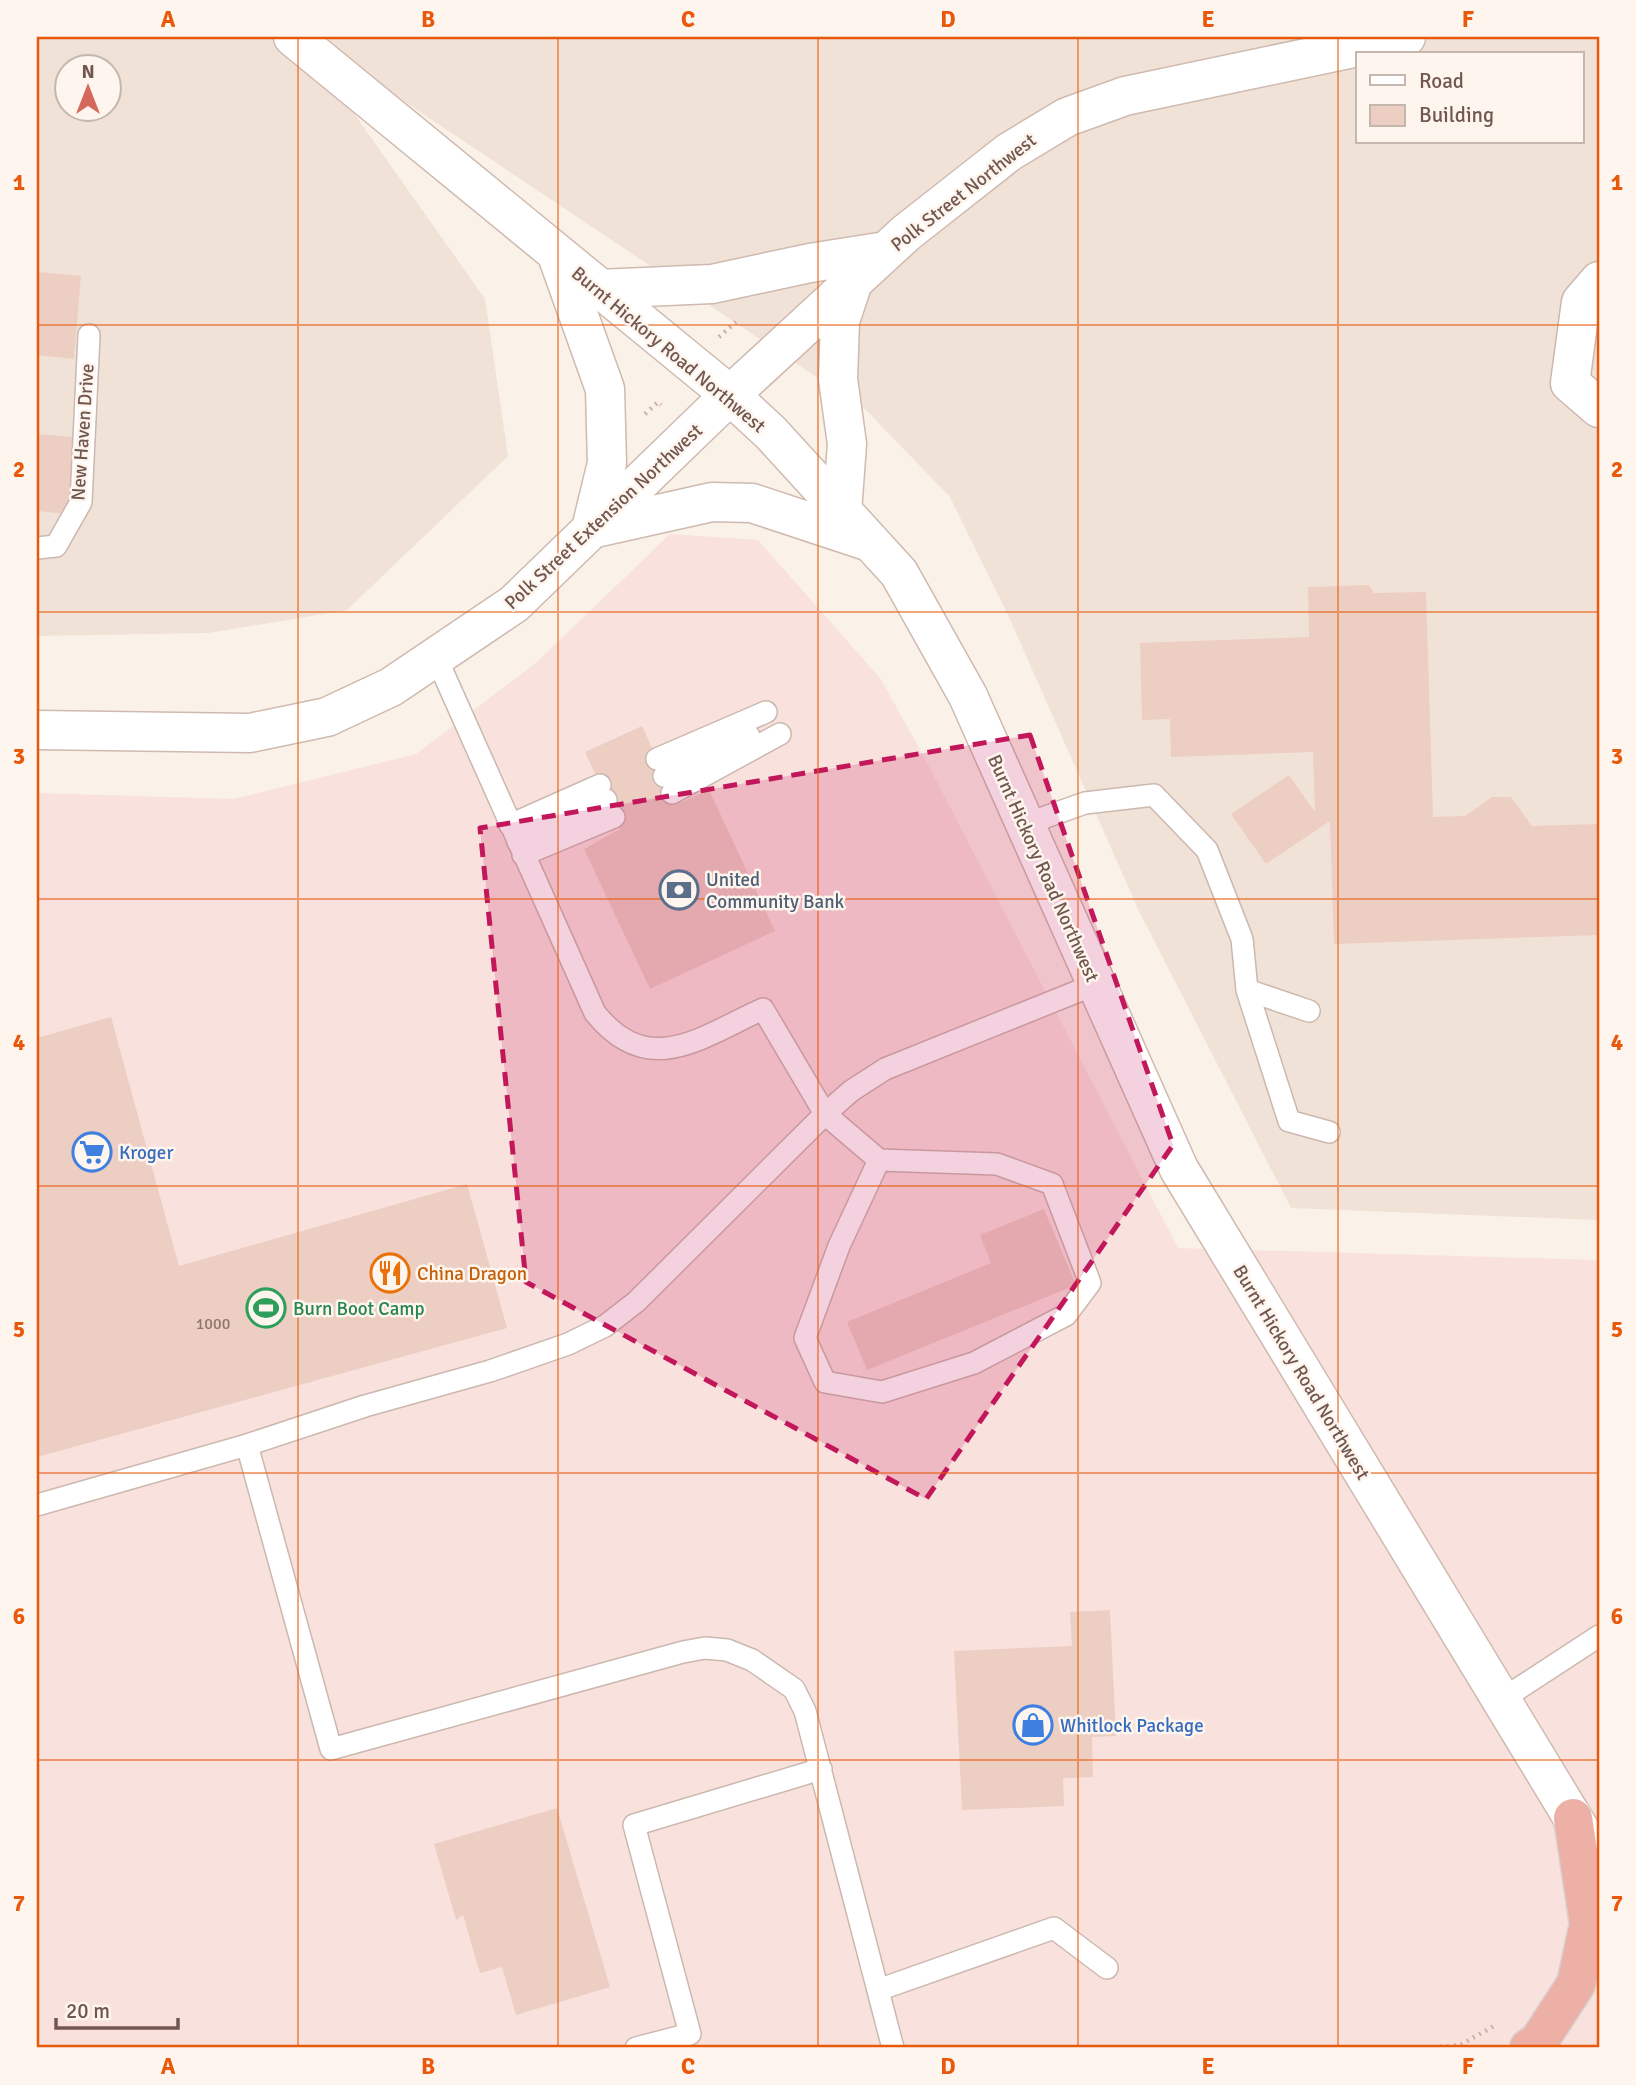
<svg xmlns="http://www.w3.org/2000/svg" width="1636" height="2085" font-family="Signika,sans-serif">
  <style>
    .residential { fill: #f1e2d7; fill-rule: evenodd }
    .commercial { fill: #f9e2dd }
    .building { fill: #eccec3 }
    .lines { fill: none; stroke-linecap: round; stroke-linejoin: round }
    .lane-casing { stroke: #cbb8af; stroke-width: 24 }
    .street-casing { stroke: #cbb8af; stroke-width: 41 }
    .secondary-casing { stroke: #cfbab0; stroke-width: 41 }
    .highway-casing { stroke: #d7d0ce; stroke-width: 41 }
    .path { stroke: #d1b1a6; stroke-width: 4.5; stroke-dasharray: 2 5; stroke-linecap: butt }
    .lane { stroke: #fff; stroke-width: 21 }
    .street { stroke: #fff; stroke-width: 38 }
    .secondary { stroke: #fff; stroke-width: 38 }
    .highway { stroke: #edb0a6; stroke-width: 38 }
    .marked { fill: #c2185b; fill-opacity: 0.2; stroke: #c2185b; stroke-width: 5; stroke-dasharray: 14 9; stroke-linejoin: round }
    .grid { fill: none; stroke: #e8590c; stroke-width: 2; stroke-opacity: 0.55 }
    .labels { text-anchor: middle; stroke-width: 5; stroke-linejoin: round; paint-order: stroke }
    .number-label { font-size: 16px; fill: #90756c }
    .street-label { font-size: 19px; fill: #71574f; stroke: #fdf5ee }
    .service-label { font-size: 19px; fill: #4e5e75; stroke: #fdf5ee; text-anchor: start }
    .shop-label { font-size: 19px; fill: #366cbe; stroke: #fdf5ee; text-anchor: start }
    .food-label { font-size: 19px; fill: #c56008; stroke: #fdf5ee; text-anchor: start }
    .leisure-label { font-size: 19px; fill: #27864d; stroke: #fdf5ee; text-anchor: start }
    .neatline { fill: none; stroke: #e8590c; stroke-width: 2.5 }
    .grid-label { font-size: 23px; text-anchor: middle; font-weight: bold; fill: #e8590c }
  </style>
  <rect width="100%" height="100%" fill="#faf1e8"/>
  <path class="residential" d="M37,37h263l185,262 23,157 -161,154 -139,23 -171,3zM66,66h42v42h-42z
    M308,37h1291v1183l-308,-12 -152,-297 -131,-296 -58,-118 -84,-87zM1358,54h224v88h-224z"/>
  <path class="commercial" d="M670,534l88,6 122,138 41,73 257,497 421,12v788h-1562v-1255l197,6 182,-45 121,-92z"/>
  <path class="building" d="M37,272l44,4 -7,83 -37,-4z
    M37,434l37,3 -6,77 -31,-3z
    M1369,585l5,8 52,-1 7,225 32,-1 27,-19h19l21,29 67,-2v111l-265,9 -4,-123 -64,43 -35,-50 58,-39 26,37 -2,-60 -142,5 -1,-38 -28,1 -2,-77 169,-6 -1,-50z
    M642,726l35,78 32,-14 66,141 -125,58 -66,-140 36,-20 -35,-77z
    M111,1017l68,249 288,-82 40,144 -470,129v-419z
    M1044,1209l32,76 -209,85 -20,-48 144,-59 -11,-28z
    M1110,1610l6,126 -24,1 1,40 -30,1 1,28 -102,4 -8,-159 118,-5 -2,-34z
    M557,1808l53,179 -94,28 -14,-48 -22,6 -17,-58 -7,5 -22,-76z"/>
  <g class="lines">
    <g class="lane-casing">
      <path id="lane" d="M37,548l19,-2 25,-44 8,-167
        M436,657l159,356c54,67 106,24 168,-4l62,105 54,46 118,4 55,20 38,99 -24,32 -92,48 -92,29 -57,-10 -20,-44 34,-92 40,-86
        M657,759l109,-47
        M664,776l85,-40
        M672,793l108,-59
        M510,825l90,-40
        M1023,825l62,-22 69,-8 53,55 35,89 5,51 42,131 40,11
        M518,842l88,-42
        M523,855l91,-38
        M1247,990l62,21
        M247,1445l84,304 352,-97 22,-4 22,2 25,10 42,29 11,22 88,337
        M37,1505l210,-60 118,-39 125,-35 78,-27 37,-18 31,-24 189,-188 26,-23 34,-22 211,-85
        M1501,1700l98,-64
        M878,1990l176,-62 53,40
        M636,2048l54,-14 -56,-209 187,-56"/>
    </g>
    <g class="street-casing">
      <path id="street" d="M1599,281l-18,21 -11,81 29,25"/>
    </g>
    <g class="secondary-casing">
      <path id="secondary" d="M293,37l437,358 41,38 128,140 69,123 211,473 420,692
        M557,255l48,134 2,74 -16,66 121,-27 40,1 115,38
        M599,289l113,-5 98,-21 76,-12
        M842,512l5,-68 -9,-65 2,-58 13,-39
        M37,730l213,3 77,-16 64,-30 123,-83 216,-209 176,-162 103,-81 58,-35 58,-21 281,-59"/>
    </g>
    <g class="highway-casing">
      <path id="highway" d="M1529,2048l10,-7 37,-57 13,-60 -16,-106"/>
    </g>
    <path class="path" d="M719,337l17,-15
      M645,414l13,-12 3,3
      M1426,2048l34,-3 36,-20"/>
    <use href="#lane" class="lane"/>
    <use href="#street" class="street"/>
    <use href="#secondary" class="secondary"/>
    <use href="#highway" class="highway"/>
  </g>
  <path class="marked" d="M1030,735l143,410 -247,354 -400,-217 -46,-454z"/>
  <path class="grid" d="M298,37v2011M558,37v2011M818,37v2011M1078,37v2011M1338,37v2011M37,325h1562M37,612h1562M37,899h1562M37,1186h1562M37,1473h1562M37,1760h1562"/>
  <defs>
    <g id="bank-ring" transform="scale(2.0125)"><circle r="9.5" fill="#fdf5ee" stroke="#5c6f8a" stroke-width="1.5"/><path d="M-6-4H6V4H-6ZM0-2.3a2.3 2.3 0 1 0 0 4.6a2.3 2.3 0 1 0 0-4.6Z" fill="#5c6f8a"/></g>
    <g id="supermarket-ring" transform="scale(2.0125)"><circle r="9.5" fill="#fdf5ee" stroke="#3f7fe0" stroke-width="1.5"/><path d="M-6-5.5h2.5l.6 2H6L4.5 2H-2.5L-4.4-4H-6ZM-1.5 3.2a1.3 1.3 0 1 0 .1 0ZM3 3.2a1.3 1.3 0 1 0 .1 0Z" fill="#3f7fe0"/></g>
    <g id="restaurant-ring" transform="scale(2.0125)"><circle r="9.5" fill="#fdf5ee" stroke="#e8710a" stroke-width="1.5"/><path d="M-5-6h1v4h1v-4h1v4h1v-4h1v5L-1.5 .5V6h-2V.5L-5-1ZM5-6V6H3V1.5H1.5Q1.5-4 5-6Z" fill="#e8710a"/></g>
    <g id="stadium-ring" transform="scale(2.0125)"><circle r="9.5" fill="#fdf5ee" stroke="#2e9e5b" stroke-width="1.5"/><path d="M0-5a6.5 5 0 1 0 0 10a6.5 5 0 1 0 0-10ZM-3.5-1.8h7v3.6h-7Z" fill="#2e9e5b"/></g>
    <g id="shop-ring" transform="scale(2.0125)"><circle r="9.5" fill="#fdf5ee" stroke="#3f7fe0" stroke-width="1.5"/><path d="M-5-2.5h2.3a2.7 3.5 0 0 1 5.4 0H5L5.5 6h-11ZM-1.5-2.5h3a1.5 2.3 0 0 0-3 0Z" fill="#3f7fe0"/></g>
  </defs>
  <g fill-rule="evenodd">
    <use href="#bank-ring" x="679" y="890"/>
    <use href="#supermarket-ring" x="92" y="1152"/>
    <use href="#restaurant-ring" x="390" y="1273"/>
    <use href="#stadium-ring" x="266" y="1308"/>
    <use href="#shop-ring" x="1033" y="1725"/>
  </g>
  <g class="labels">
    <g class="number-label">
      <text x="213" y="1329">1000</text>
    </g>
    <g class="street-label">
      <text transform="translate(963 192) rotate(-38)" y="7">Polk Street Northwest</text>
      <text transform="translate(669 349) rotate(40)" y="7">Burnt Hickory Road Northwest</text>
      <text transform="translate(82 432) rotate(-86)" y="7">New Haven Drive</text>
      <text transform="translate(603 516) rotate(-43)" y="7">Polk Street Extension Northwest</text>
      <text transform="translate(1044 868) rotate(66)" y="7">Burnt Hickory Road Northwest</text>
      <text transform="translate(1302 1372) rotate(59)" y="7">Burnt Hickory Road Northwest</text>
    </g>
    <g class="service-label">
      <text x="706" y="886">United<tspan x="706" dy="22">Community Bank</tspan></text>
    </g>
    <g class="shop-label">
      <text x="119" y="1159">Kroger</text>
      <text x="1060" y="1732">Whitlock Package</text>
    </g>
    <g class="food-label">
      <text x="417" y="1280">China Dragon</text>
    </g>
    <g class="leisure-label">
      <text x="293" y="1315">Burn Boot Camp</text>
    </g>
  </g>
  <rect width="1636" height="2085" fill="none" stroke="#fdf5ee" stroke-width="77"/>
  <rect x="1356" y="52" width="228" height="91" fill="#fdf5ee" stroke="#c5b6ae" stroke-width="2"/>
  <rect x="1370" y="75" width="35" height="10" fill="#ffffff" stroke="#c5b6ae" stroke-width="2"/>
  <text x="1419" y="88" font-size="21" fill="#71574f">Road</text>
  <rect x="1370" y="105" width="35" height="21" fill="#eccec3" stroke="#c5b6ae" stroke-width="2"/>
  <text x="1419" y="122" font-size="21" fill="#71574f">Building</text>
  <g transform="translate(88 88)"><circle r="33" fill="#fdf5ee" stroke="#c5b6ae" stroke-width="2"/>
  <path d="M0-5L12 26L0 18L-12 26Z" fill="#d6675b"/>
  <text y="-10" font-size="19" font-weight="bold" text-anchor="middle" fill="#71574f">N</text>
  </g>
  <path d="M56 2018v10h122v-10" fill="none" stroke="#71574f" stroke-width="3.5"/>
  <text x="66" y="2018" font-size="21" fill="#71574f" stroke="#fdf5ee" stroke-width="5" paint-order="stroke">20 m</text>
  <rect x="38" y="38" width="1560" height="2008" class="neatline"/>
  <g class="grid-label">
    <text x="168" y="27">A</text>
    <text x="428" y="27">B</text>
    <text x="688" y="27">C</text>
    <text x="948" y="27">D</text>
    <text x="1208" y="27">E</text>
    <text x="1468" y="27">F</text>
    <text x="19" y="190">1</text>
    <text x="1617" y="190">1</text>
    <text x="19" y="477">2</text>
    <text x="1617" y="477">2</text>
    <text x="19" y="764">3</text>
    <text x="1617" y="764">3</text>
    <text x="19" y="1050">4</text>
    <text x="1617" y="1050">4</text>
    <text x="19" y="1337">5</text>
    <text x="1617" y="1337">5</text>
    <text x="19" y="1624">6</text>
    <text x="1617" y="1624">6</text>
    <text x="19" y="1911">7</text>
    <text x="1617" y="1911">7</text>
    <text x="168" y="2074">A</text>
    <text x="428" y="2074">B</text>
    <text x="688" y="2074">C</text>
    <text x="948" y="2074">D</text>
    <text x="1208" y="2074">E</text>
    <text x="1468" y="2074">F</text>
  </g>
</svg>
